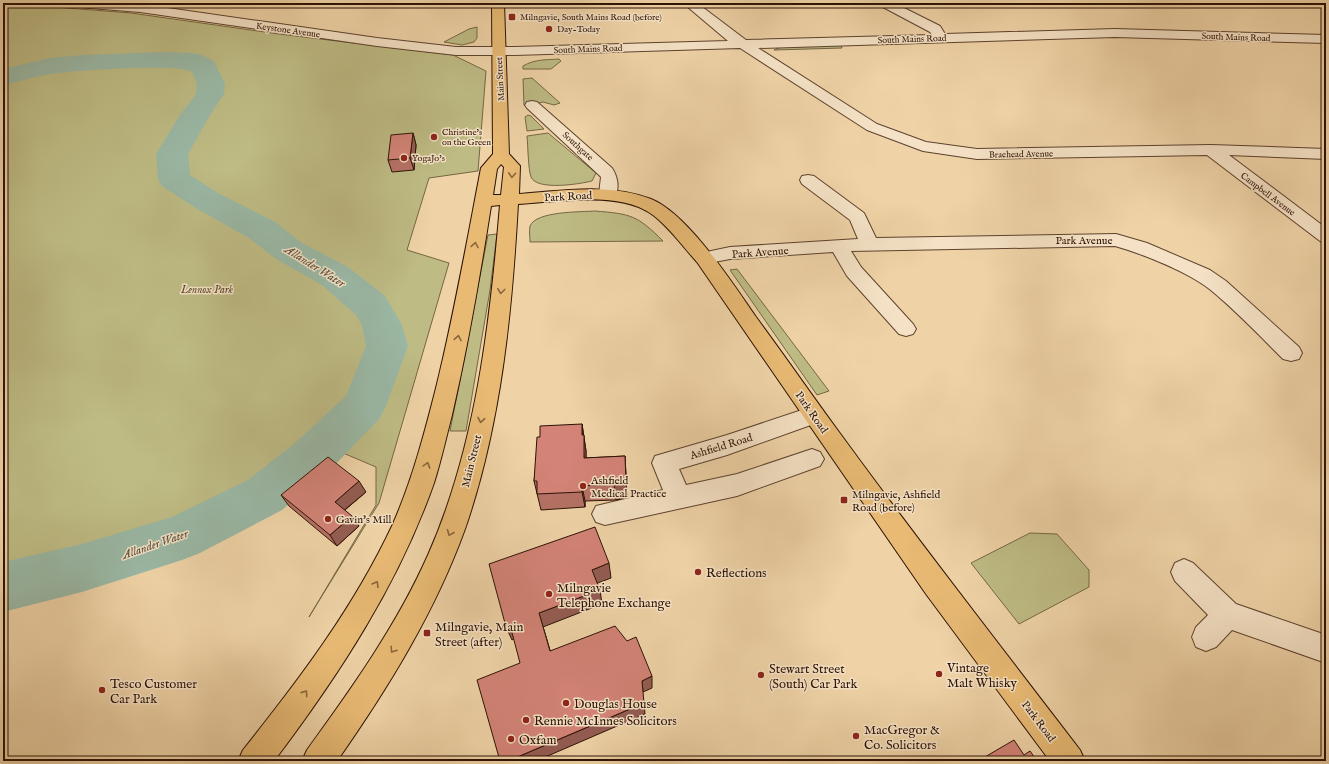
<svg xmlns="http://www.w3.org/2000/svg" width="1329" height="764" font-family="'IM FELL English',serif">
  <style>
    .green { fill: #bebb84; stroke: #756644 }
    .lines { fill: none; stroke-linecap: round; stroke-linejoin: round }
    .river { fill: #9ab8a5; fill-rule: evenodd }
    .minor-casing { stroke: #5d422d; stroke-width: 2 }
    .major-casing { stroke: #2c1204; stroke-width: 2 }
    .minor { fill: #f5e2c6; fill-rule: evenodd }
    .major { fill: #e8ba74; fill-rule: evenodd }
    .wall { fill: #b57166; stroke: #2c1204 }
    .shaded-wall { fill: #945c53; stroke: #2c1204 }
    .building { fill: #d38377; stroke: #2c1204 }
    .oneway { stroke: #8a663c }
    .poi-dot { fill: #8f2418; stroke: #f5e2c6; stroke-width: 1.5 }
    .labels { text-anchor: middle; stroke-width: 3; stroke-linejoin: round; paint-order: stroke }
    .far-poi-label { font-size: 9px; fill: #2c1204; stroke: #f5e2c6; text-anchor: start }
    .far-street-label { font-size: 9px; fill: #2c1204; stroke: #f5e2c6 }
    .street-label { font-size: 11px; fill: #2c1204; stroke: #f5e2c6 }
    .park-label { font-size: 11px; font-style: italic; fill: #58452a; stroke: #f5e2c6 }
    .poi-label { font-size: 11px; fill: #2c1204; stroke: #f5e2c6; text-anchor: start }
    .water-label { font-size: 12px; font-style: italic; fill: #524c3c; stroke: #f5e2c6 }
    .near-poi-label { font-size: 13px; fill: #2c1204; stroke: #f5e2c6; text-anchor: start }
  </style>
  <rect width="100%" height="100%" fill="#efd3a7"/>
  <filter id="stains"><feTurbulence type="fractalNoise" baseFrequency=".005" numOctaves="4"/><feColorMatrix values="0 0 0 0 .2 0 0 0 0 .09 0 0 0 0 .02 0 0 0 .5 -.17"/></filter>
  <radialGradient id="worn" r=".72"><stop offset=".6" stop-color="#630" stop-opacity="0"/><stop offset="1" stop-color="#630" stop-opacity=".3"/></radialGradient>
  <path class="green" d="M3,3l128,10 148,21 174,21 33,16 -8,100 -49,7 -22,72 42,13 -70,240 -70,114 67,-112v-38l-40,-17 -112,83 -221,50z
    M477,27v11l-3,4 -12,3 -18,-3 25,-13z
    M840,44l2,4 -68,2 10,-4z
    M559,59l2,2 -10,8h-28v-3c12,-7 23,-6 36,-7z
    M532,78l28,25 -6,2 -11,-3 -17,4 -2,-1 -1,-26z
    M528,115l3,1 13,13 -17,2 -2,-14z
    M548,133l48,40 -4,8c-12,3 -55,10 -61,-4 -3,-9 -3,-31 -4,-41z
    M595,211c36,3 42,4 68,30l-133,1c0,-4 -1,-12 0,-16 6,-15 51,-14 65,-15z
    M497,234l-7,56 -24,141h-16l38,-196z
    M737,269l92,122 -12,4 -87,-125z
    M1030,533l27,1 32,36v17l-70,37 -48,-61z"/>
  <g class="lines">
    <path class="river" d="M165,52l27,1 10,2 12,6 11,23 -1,10 -14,21 -22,39 2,21 28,18 57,29 27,21 46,24 37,29 17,29 6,21 -22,60 -6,12 -51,53 -47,39 -82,43 -18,7 -100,32 -79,20v-50l79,-18 90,-27 76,-37 47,-37 51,-47 20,-50 -4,-21 -6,-10 -34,-30 -46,-26 -27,-21 -55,-31 -32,-21 -4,-7 -2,-25 24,-39 16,-21 1,-10 -5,-12c-16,-9 -118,-1 -141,2 -16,2 -32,8 -48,11v-16l47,-11 32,-3z"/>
    <g class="minor-casing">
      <path id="minor" d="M72,3l68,1 237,34 79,9h59l213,-6 -45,-38h14l49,37 186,-5 -2,-3 -49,-26 -2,-3h15l46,23 5,8 170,-5 211,6v8l-211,-6 -357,11 119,76 49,18 51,7 234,-4 115,4v10l-97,-4 97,73v15l-6,-2 -113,-86 -230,4 -54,-8 -56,-21 -127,-82 -225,7h-59l-79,-9 -237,-34 -62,-5 -4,-1z
        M532,101l5,1 75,66c6,9 8,21 2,30l-6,1 -6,-1 -3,-4 2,-17 -2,-2 -72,-67 -2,-3 2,-3z
        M808,175l6,1 50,37 12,25 240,-4 31,9 63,27 16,11 73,66 3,6 -3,6 -8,2 -8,-2c-23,-23 -46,-47 -71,-68 -21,-18 -69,-37 -97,-45l-264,5 10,16 52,57 3,5 -3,5 -7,2 -7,-2 -52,-58 -14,-24 -103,7 -26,5 -7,-2 -2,-4 2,-4 33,-7 128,-8 -8,-19 -48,-36 -2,-4 2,-4z
        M814,406l8,3 3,6 -3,6 -95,34 -48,14 7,16 51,-11 75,-25 8,3 4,7 -4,7 -83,30 -132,29 -9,-3 -4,-8 4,-8 67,-16 -11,-27 3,-7 72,-21z
        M1184,559l9,4 43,41 90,31v28l-94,-33 -16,17 -10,4 -10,-4 -4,-10 4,-10 12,-12 -33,-34 -4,-9 4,-9z"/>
    </g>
    <g class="major-casing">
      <path id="major" d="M492,3h12l5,151 11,12 -1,28c42,-3 91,-11 132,5 37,15 82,85 105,118 31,42 60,84 91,126 76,104 155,205 233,307l5,11h-35l-124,-167 -229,-332c-14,-15 -27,-34 -44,-47 -34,-25 -95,-13 -135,-11 -6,109 -17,221 -53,325 -30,83 -77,159 -128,232h-35l5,-11c45,-62 90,-125 121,-195 48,-108 62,-232 72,-350l-9,1c-11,70 -23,140 -39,209 -6,23 -11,46 -18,68 -36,102 -95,192 -160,278h-36l5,-11c56,-70 111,-143 149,-224 20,-45 32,-91 44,-138 18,-73 31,-147 45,-220l12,-14zM501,164l3,3 -3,28h-8l4,-26z"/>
    </g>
    <use href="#minor" class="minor"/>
    <use href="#major" class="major"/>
  </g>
  <path class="wall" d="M413,133l3,12 -2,25 -22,2 -4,-12z
    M582,424l4,27v7l39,-2 2,41 -11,3 -31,1v6l-44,3 -7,-29 6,-44z
    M366,492l-21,18 14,16 -22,20 -48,-40 -8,-11z"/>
  <path class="shaded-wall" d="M413,133l3,12 -2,25 -4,-12z
    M582,424l4,27v23l-2,-16 -2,-23z
    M625,456l2,41 -11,3 -2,-16z
    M359,481l7,11 -24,20 -7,-10z
    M582,486l3,15v6l-3,-15z
    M352,516l7,10 -22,20 -7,-11z
    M609,563l2,15 -16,6 -3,-14z
    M600,590l2,14 -59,23 11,37 -15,-51z
    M510,625l5,13 -3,2 -6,-13z
    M652,676v12l-9,4 -1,-11z
    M644,703l1,11 -109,47h-28z"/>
  <path class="building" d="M413,133l-3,25 -22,2 3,-25z
    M582,424v11h2v23l41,-2 1,25 -12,3 -32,2v6l-45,2v-13h-3l3,-44h3v-11z
    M328,457l31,24 -24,21 17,14 -22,19 -49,-40z
    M595,527l14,36 -17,7 8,20 -61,23 11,38 65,-25 12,15 9,-4 16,39 -10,5 2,22 -136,58h-8l-23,-81 43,-17 -10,-38 -4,2 -17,-63z
    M1014,740l10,15 6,-4 7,10h-59z"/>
  <defs><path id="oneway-chevron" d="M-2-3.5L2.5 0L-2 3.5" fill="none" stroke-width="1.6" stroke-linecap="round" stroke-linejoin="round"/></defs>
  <g class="oneway">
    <use href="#oneway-chevron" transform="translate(512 175) rotate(94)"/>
    <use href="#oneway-chevron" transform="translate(475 245) rotate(-80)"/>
    <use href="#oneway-chevron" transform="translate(501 291) rotate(97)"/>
    <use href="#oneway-chevron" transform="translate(458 338) rotate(-79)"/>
    <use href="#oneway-chevron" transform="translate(481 420) rotate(101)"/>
    <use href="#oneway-chevron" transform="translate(427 465) rotate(-72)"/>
    <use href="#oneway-chevron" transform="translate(450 533) rotate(112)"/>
    <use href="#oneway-chevron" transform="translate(376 584) rotate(-60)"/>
    <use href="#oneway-chevron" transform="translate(393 650) rotate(123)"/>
    <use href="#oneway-chevron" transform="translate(305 693) rotate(-55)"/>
  </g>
  <g class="poi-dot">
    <rect x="508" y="13" width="8" height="8" rx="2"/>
    <circle cx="549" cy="29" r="4"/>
    <circle cx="434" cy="137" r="4"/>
    <circle cx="404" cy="158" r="4"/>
    <circle cx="583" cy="486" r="4"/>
    <rect x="840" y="496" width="8" height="8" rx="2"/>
    <circle cx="328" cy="519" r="4"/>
    <circle cx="698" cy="572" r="4"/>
    <circle cx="549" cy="594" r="4"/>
    <rect x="423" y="629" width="8" height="8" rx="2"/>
    <circle cx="939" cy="674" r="4"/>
    <circle cx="761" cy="675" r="4"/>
    <circle cx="102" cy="690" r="4"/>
    <circle cx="566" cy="703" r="4"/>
    <circle cx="526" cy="720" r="4"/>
    <circle cx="856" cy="736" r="4"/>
    <circle cx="511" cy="739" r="4"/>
  </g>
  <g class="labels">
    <g class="far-poi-label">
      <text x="520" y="20">Milngavie, South Mains Road (before)</text>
      <text x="557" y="32">Day-Today</text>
      <text x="442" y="135">Christine's<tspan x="442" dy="10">on the Green</tspan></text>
      <text x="412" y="161">YogaJo's</text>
    </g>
    <g class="far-street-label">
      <text transform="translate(288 30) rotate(8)" y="3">Keystone Avenue</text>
      <text transform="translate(1236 37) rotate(2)" y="3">South Mains Road</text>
      <text transform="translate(912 39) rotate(-2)" y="3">South Mains Road</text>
      <text transform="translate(588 49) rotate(-2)" y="3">South Mains Road</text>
      <text transform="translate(500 79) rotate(-93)" y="3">Main Street</text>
      <text transform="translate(578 146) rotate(42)" y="3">Southgate</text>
      <text transform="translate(1021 154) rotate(-1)" y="3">Braehead Avenue</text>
      <text transform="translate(1268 194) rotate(37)" y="3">Campbell Avenue</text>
    </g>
    <g class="street-label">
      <text transform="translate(568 196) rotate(-3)" y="4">Park Road</text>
      <text x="1084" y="244">Park Avenue</text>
      <text transform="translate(760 252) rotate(-4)" y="4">Park Avenue</text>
      <text transform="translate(812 412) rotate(55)" y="4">Park Road</text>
      <text transform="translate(721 446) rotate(-17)" y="4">Ashfield Road</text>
      <text transform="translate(471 461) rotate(-76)" y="4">Main Street</text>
      <text transform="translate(1039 721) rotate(53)" y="4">Park Road</text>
    </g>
    <g class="park-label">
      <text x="207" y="293">Lennox Park</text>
    </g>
    <g class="poi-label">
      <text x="591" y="484">Ashfield<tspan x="591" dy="13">Medical Practice</tspan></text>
      <text x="852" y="498">Milngavie, Ashfield<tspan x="852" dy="13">Road (before)</tspan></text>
      <text x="336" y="523">Gavin's Mill</text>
    </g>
    <g class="water-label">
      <text transform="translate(315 266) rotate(32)" y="4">Allander Water</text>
      <text transform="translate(155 544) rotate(-19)" y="4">Allander Water</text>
    </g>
    <g class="near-poi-label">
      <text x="706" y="577">Reflections</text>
      <text x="557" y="592">Milngavie<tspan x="557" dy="15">Telephone Exchange</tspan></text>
      <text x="435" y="631">Milngavie, Main<tspan x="435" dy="15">Street (after)</tspan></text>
      <text x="947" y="672">Vintage<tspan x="947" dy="15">Malt Whisky</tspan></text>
      <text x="769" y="673">Stewart Street<tspan x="769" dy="15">(South) Car Park</tspan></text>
      <text x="110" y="688">Tesco Customer<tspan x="110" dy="15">Car Park</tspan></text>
      <text x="574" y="708">Douglas House</text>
      <text x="534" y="725">Rennie McInnes Solicitors</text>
      <text x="864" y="734">MacGregor &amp;<tspan x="864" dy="15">Co. Solicitors</tspan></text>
      <text x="519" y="744">Oxfam</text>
    </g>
  </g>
  <rect width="1329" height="764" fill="none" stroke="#efd3a7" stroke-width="16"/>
  <rect x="4" y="4" width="1321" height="756" fill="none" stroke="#2c1204" stroke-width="2"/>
  <rect x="8" y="8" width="1313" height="748" fill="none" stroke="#2c1204"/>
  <rect width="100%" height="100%" filter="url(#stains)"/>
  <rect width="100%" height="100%" fill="url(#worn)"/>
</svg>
